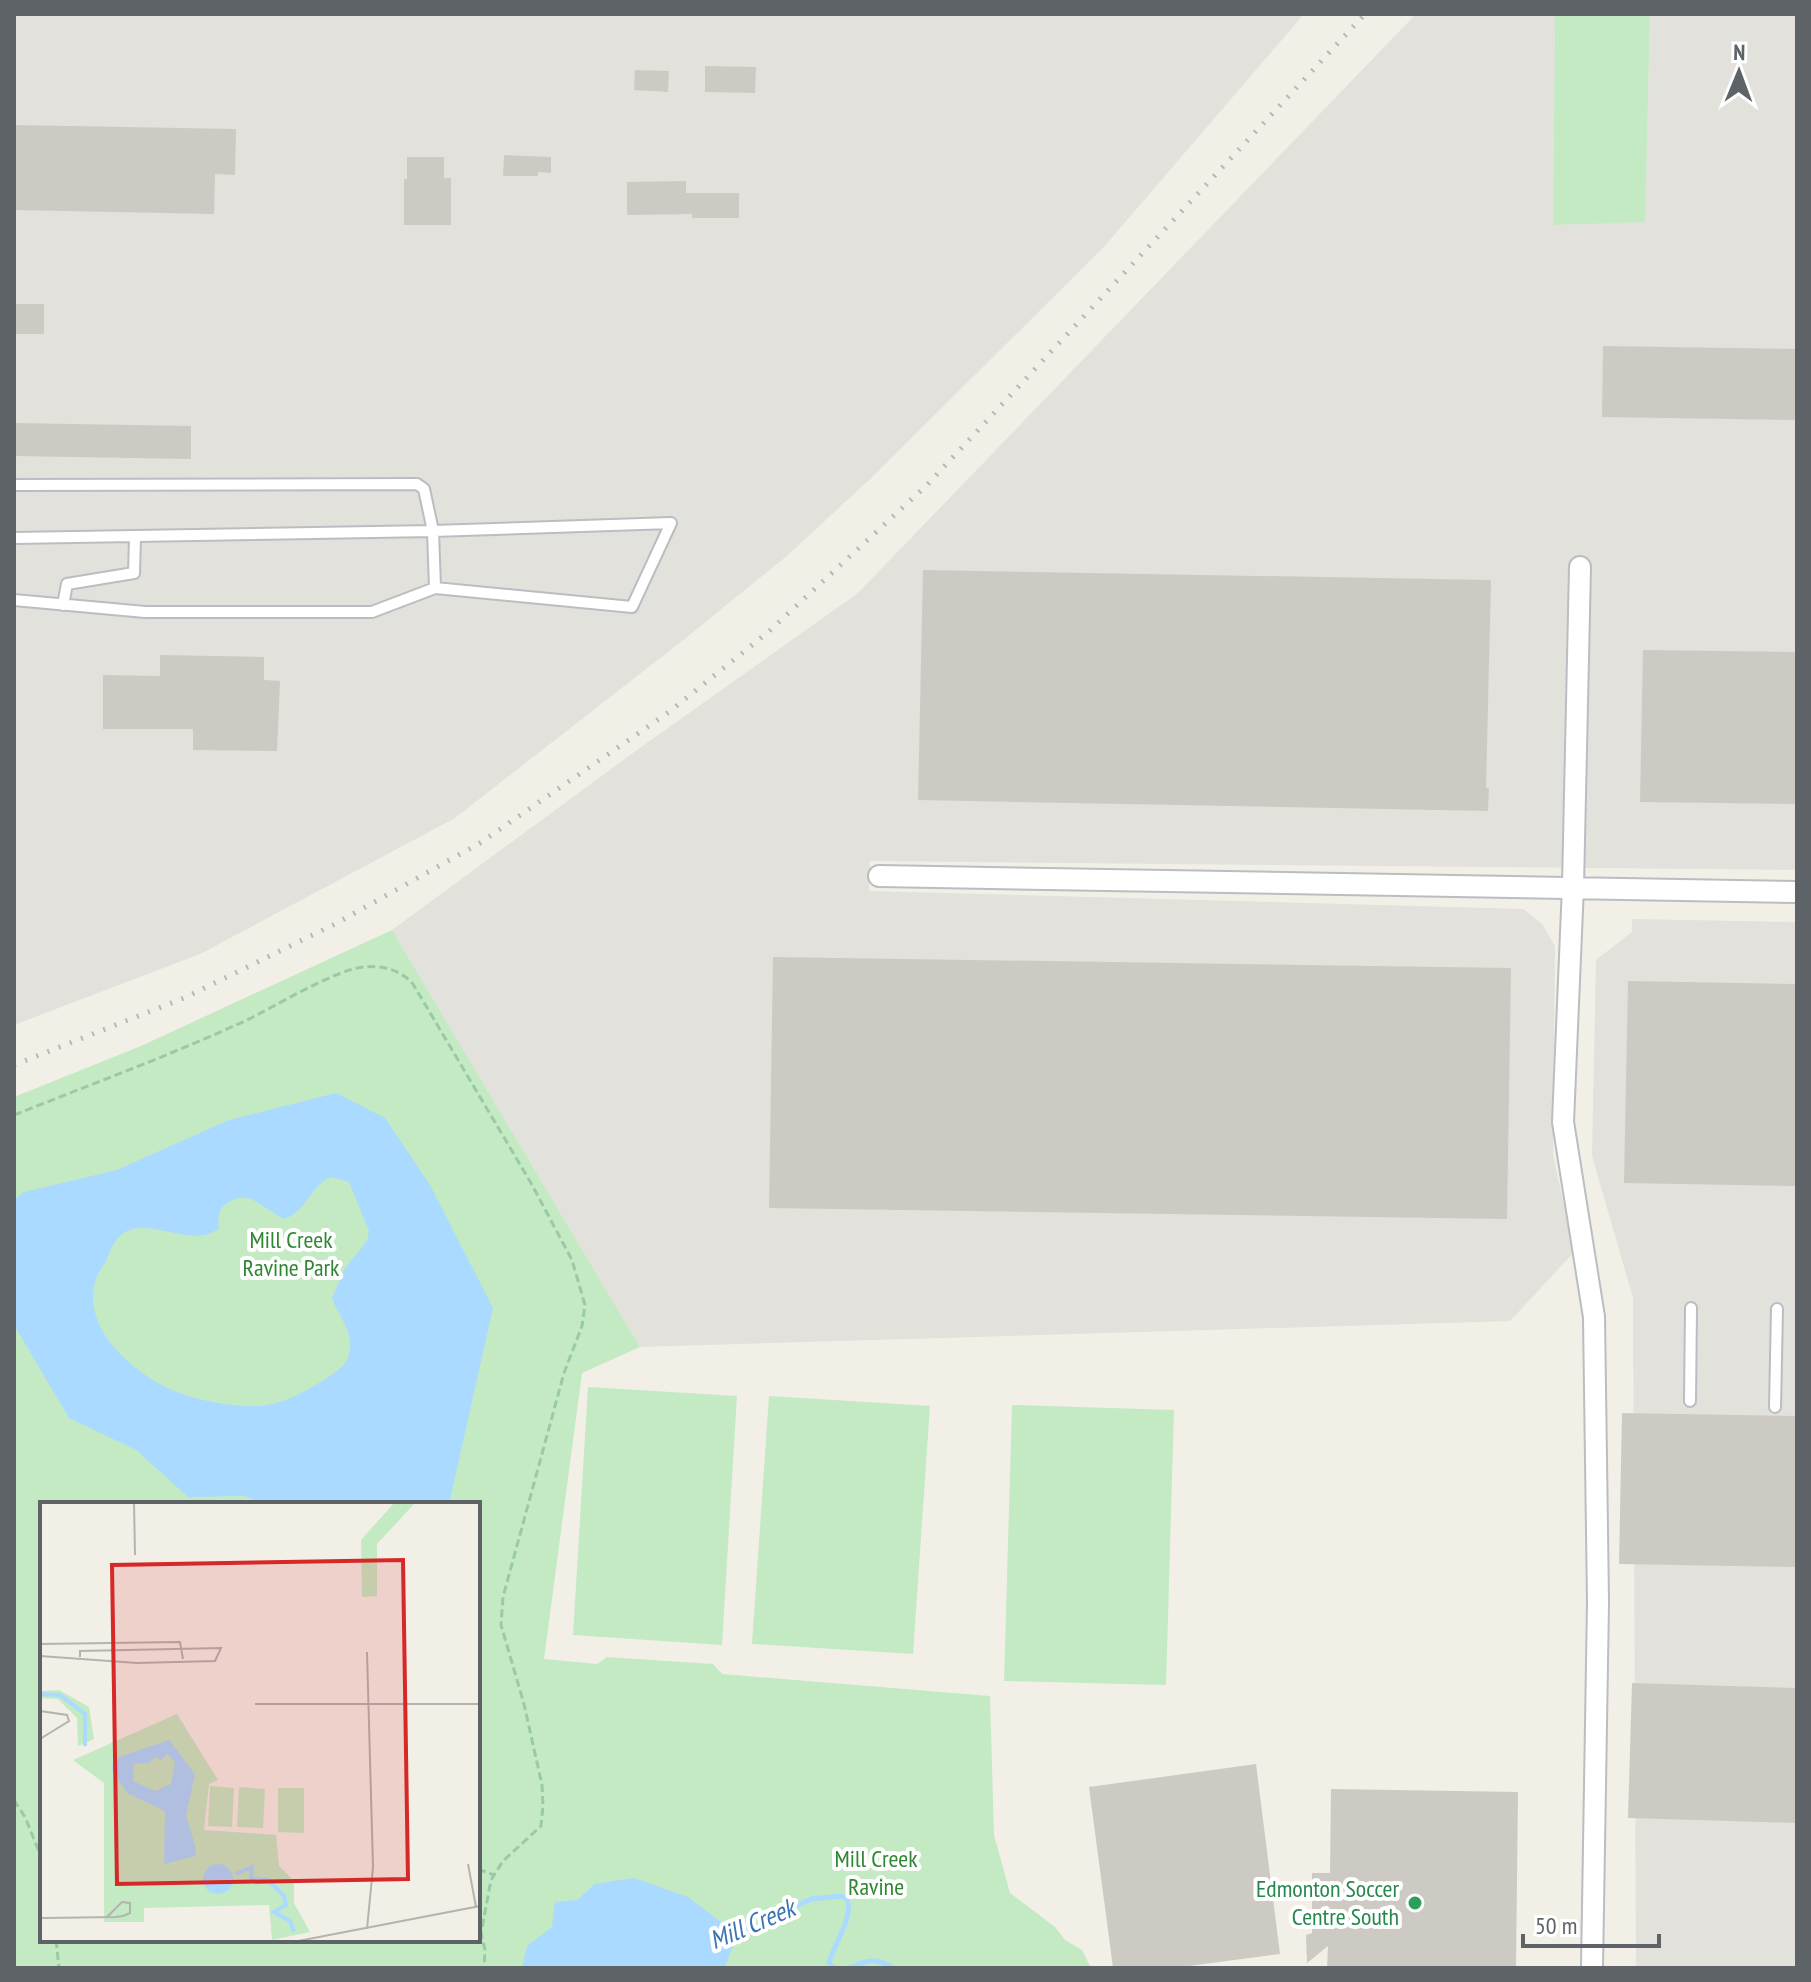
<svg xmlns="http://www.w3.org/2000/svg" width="1811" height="1982" font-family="'PT Sans Narrow',sans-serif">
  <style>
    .industrial { fill: #e2e1db }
    .green { fill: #c3eac3; fill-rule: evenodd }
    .water { fill: #aadaff; fill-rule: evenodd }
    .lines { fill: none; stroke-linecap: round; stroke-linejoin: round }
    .stream { stroke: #aadaff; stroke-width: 5 }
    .building { fill: #cdcac4 }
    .service-casing { stroke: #babdc1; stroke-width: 14 }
    .minor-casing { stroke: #babdc1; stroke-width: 24 }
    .path { stroke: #9ac9a7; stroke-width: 3; stroke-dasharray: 8 4; stroke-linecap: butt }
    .service { stroke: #fff; stroke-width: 10 }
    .minor { stroke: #fff; stroke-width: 20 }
    .rail { stroke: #b6b7b8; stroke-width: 5; stroke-dasharray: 2 10; stroke-linecap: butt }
    .leisure-dot { fill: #2e9e5b; stroke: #fff; stroke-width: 3 }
    .labels { text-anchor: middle; stroke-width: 8; stroke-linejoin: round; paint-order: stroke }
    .park-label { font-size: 24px; fill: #2f8633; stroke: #fff }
    .leisure-label { font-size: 24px; fill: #27864d; stroke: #fff; text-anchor: end }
    .water-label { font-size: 26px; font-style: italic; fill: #3b74b1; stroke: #fff }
    .inset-river { fill: none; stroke: #aadaff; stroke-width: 4 }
    .inset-road { fill: none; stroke: #b3b3b0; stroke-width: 2 }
    .view { fill: #d62828; fill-opacity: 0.15; stroke: #d62828; stroke-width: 4 }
    .inset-edge { fill: none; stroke: #5e6368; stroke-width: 4 }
  </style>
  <rect width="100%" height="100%" fill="#f2efe7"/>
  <path class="industrial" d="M14,14h1290l-201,234 -233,231 -83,77 -105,85 -227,177 -255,136 -186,71z
    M1416,14h139l-2,211 92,-4 5,-207h147v856l-927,-9 -1,30 654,18 19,15 13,22 -2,209 21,97 -64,69 -870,26 -248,-417 245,-180 221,-157z
    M1632,919l165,3v1046h-161l-3,-670 -41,-142 4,-196 36,-28z"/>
  <path class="green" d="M1555,14h95l-5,208 -92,3z
    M392,930l248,417 -58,26 -38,286 53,5 10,-7 106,7 9,10 268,22 4,139 16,58 45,34 10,13 17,10 9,18h-1077v-871l127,-51zM42,1504h436v436h-436z
    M588,1387l149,9 -15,249 -149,-10z
    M769,1396l161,10 -17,248 -161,-10z
    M1012,1405l162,5 -8,275 -162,-4z"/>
  <path class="water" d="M336,1093l49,25 45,67 63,123 -44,196h-181l-24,-8 -56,1 -52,-47 -67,-32 -55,-93v-125l10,-8 93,-22 112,-50zM331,1177l18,5 20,49 -2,10 -22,27 -13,30c6,17 20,32 18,50 -1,17 -13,23 -25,31 -24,16 -50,29 -79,27 -29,-1 -68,-10 -93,-26 -32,-20 -69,-56 -58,-98 2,-7 7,-15 11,-21 3,-7 6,-16 11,-22 23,-30 76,13 102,-11 -1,-11 -1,-18 7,-24 23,-17 37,5 58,15 23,-7 26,-34 47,-42z
    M634,1878l54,19 50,38 -14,33h-202l5,-22 25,-19 3,-25 22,-2 18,-16z"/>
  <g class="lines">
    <path class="stream" d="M733,1937l78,-38 31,-3 5,2c7,20 -13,45 -18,65l4,5
      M849,1968c18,-8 27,-11 44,0"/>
  </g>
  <path class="building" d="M705,66l51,1 -1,26 -50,-1z
    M635,70l34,1 -1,21 -34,-2z
    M14,125l222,4 -1,46 -20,-1 -1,40 -200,-4z
    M504,155l47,2v16l-13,-1v4h-35z
    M407,157h37v21h7v47h-47v-46h3z
    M686,181v12h53v25h-47v-4l-65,1v-33z
    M14,304h30v30h-30z
    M1603,346l194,3v71l-195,-3z
    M14,423l177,3v33l-177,-3z
    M923,570l568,10 -5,208h3l-1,23 -570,-11z
    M1643,650l154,2v152l-157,-2z
    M160,655l104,2v23l16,1 -3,70 -84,-1v-21h-90v-54l57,1z
    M773,957l738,11 -4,251 -738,-11z
    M1628,981l169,3v202l-173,-3z
    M1622,1413l175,3v151l-178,-3z
    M1632,1683l165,5v135l-169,-5z
    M1256,1764l24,190 -106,14h-61l-24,-181z
    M1331,1789l187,3 -2,176h-189l1,-22 -21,17 -1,-28 6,-2v-60h18z"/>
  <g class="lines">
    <g class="service-casing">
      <path id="service" d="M14,485l403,-1 7,5 9,42 2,57
        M14,538l419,-7 238,-8 -39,84 -197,-19 -63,24h-227l-131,-12
        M63,605l4,-21 67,-11 1,-36
        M1690,1401l1,-93
        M1775,1407l2,-98"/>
    </g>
    <g class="minor-casing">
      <path id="minor" d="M1580,567l-7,319 -10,236 31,195 4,285 -6,366
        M879,876l918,16"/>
    </g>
    <path class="path" d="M14,1115c78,-31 157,-60 233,-95 27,-13 89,-51 117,-53 18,-2 37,3 49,17l118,199 41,77 13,45 -3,21 -18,47 -61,224 -2,28 23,79 18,81 1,21 -2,20 -38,35 -12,19 -10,53 4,17 -1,18
      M14,1800l11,17 17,42
      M478,1869l16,6
      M56,1940l3,28"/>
    <use href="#service" class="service"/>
    <use href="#minor" class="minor"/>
    <path class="rail" d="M14,1065l170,-67 151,-74 145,-81 189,-131 98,-79 160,-148 438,-471"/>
  </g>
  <circle class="leisure-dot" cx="1415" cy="1903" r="8"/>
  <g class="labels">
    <g class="park-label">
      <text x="291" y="1248">Mill Creek<tspan x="291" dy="28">Ravine Park</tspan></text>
      <text x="876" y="1867">Mill Creek<tspan x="876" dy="28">Ravine</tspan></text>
    </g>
    <g class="leisure-label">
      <text x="1399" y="1897">Edmonton Soccer<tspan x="1399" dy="28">Centre South</tspan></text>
    </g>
    <g class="water-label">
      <text transform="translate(752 1924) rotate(-23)" y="9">Mill Creek</text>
    </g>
  </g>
  <g transform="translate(40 1502)">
    <rect width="440" height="440" fill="#f2efe7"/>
    <path d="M355,0h21l-39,42v52l-15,1 -1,-57zM19,188l30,17 5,32 -16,7 -1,-28 -19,-19 -18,-1v-7zM137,212l41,66 -9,4 -5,46 72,5 3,31 15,15v22l16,29 -38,8 -3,-35 -125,3v14h-40v-139l-31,-23zM170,284l24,2 -2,39 -24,-1zM199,285l26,2 -2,39 -26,-1zM238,286h26v45l-26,-1z" fill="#c3eac3"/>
    <path d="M129,238l26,34 -9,41 10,34 -1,7 -31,8 1,-53 -38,-18 -16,-25 8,-11zM127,252l8,8 -4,22 -16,7 -22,-10 1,-17 15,-1 6,-6 6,3zM163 377a15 15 0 1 1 30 0a15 15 0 1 1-30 0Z" fill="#aadaff" fill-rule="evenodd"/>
    <path class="inset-river" d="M0,192l20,1 25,19v32M196,372l16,-7 -1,12 17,1 16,16 2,9 -12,7 16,9 4,11"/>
    <path class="inset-road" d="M94,0l1,53M0,142l140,-2 3,17M0,154l97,7 78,-2 6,-13 -141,3v6M215,202h225M0,209l27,4 2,6 -29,18M428,362l8,43M0,416h5l71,-1 7,-1 7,-3v-10l-8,-1 -15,15M327,427l6,-62 -6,-215M253,440l187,-36"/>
    <path class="view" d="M363,58l5,319 -291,5 -5,-319z"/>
    <rect width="440" height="440" class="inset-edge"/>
  </g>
  <rect width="1811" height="1982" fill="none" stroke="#5e6368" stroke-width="32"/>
  <g transform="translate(1739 72) rotate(1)" stroke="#ffffff" stroke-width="6" paint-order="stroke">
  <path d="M0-6L14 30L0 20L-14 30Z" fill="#5e6368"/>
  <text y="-12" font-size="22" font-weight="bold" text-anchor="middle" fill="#5e6368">N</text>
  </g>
  <path d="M1523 1934v12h136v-12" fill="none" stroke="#5e6368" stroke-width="4"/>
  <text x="1535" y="1934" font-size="24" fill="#5e6368" stroke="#ffffff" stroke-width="6" paint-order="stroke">50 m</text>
</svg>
